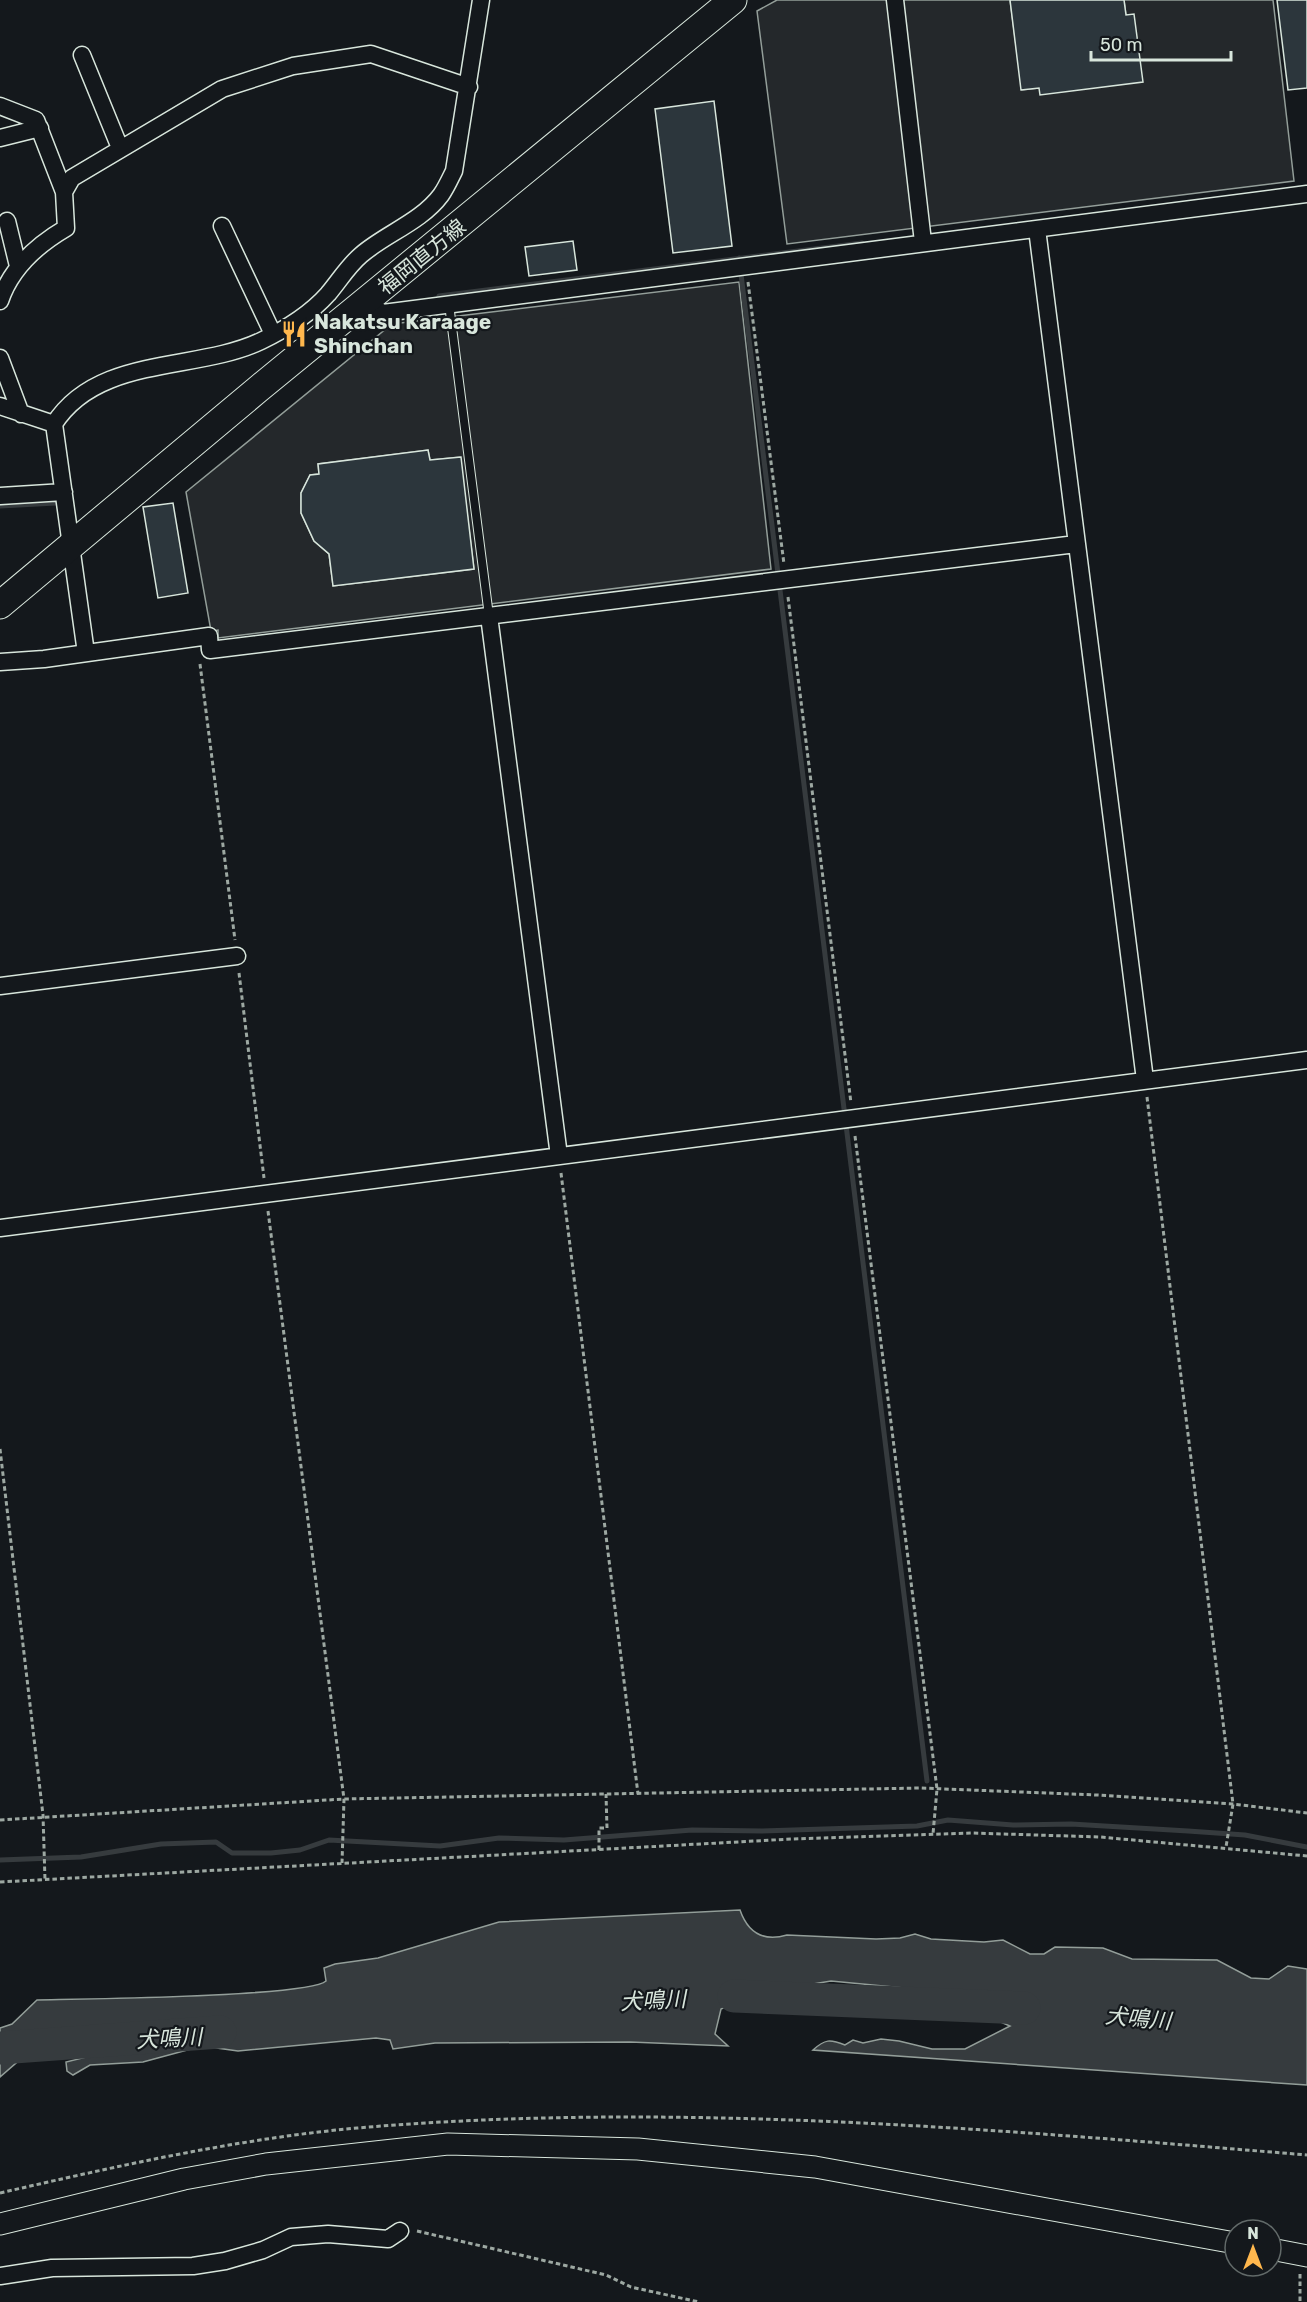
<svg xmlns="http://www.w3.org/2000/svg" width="1307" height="2302" font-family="Rubik,'Noto Sans JP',sans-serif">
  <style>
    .parking { fill: #24282b; stroke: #939e99; stroke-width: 1.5; fill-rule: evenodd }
    .water { fill: #363b3e; stroke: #939e99; stroke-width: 1.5 }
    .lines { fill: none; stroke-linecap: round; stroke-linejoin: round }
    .stream { stroke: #363b3e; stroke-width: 5 }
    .river { stroke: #363b3e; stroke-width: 33 }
    .building { fill: #2c363c; stroke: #d8e6dc; stroke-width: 1.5 }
    .service-casing { stroke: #d8e6dc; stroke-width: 10 }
    .minor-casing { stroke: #d8e6dc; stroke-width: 19 }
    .tertiary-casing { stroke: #d8e6dc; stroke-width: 23 }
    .primary-casing { stroke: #d8e6dc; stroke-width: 29 }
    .path { stroke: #9da8a2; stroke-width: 3; stroke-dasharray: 4.5 3; stroke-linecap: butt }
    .service { stroke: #14181c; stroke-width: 8 }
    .minor { stroke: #14181c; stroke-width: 16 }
    .tertiary { stroke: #14181c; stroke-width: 21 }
    .primary { stroke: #14181c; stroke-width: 27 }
    .labels { text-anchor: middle; stroke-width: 4.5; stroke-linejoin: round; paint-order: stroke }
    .street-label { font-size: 21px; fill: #d8e6dc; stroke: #14181c }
    .poi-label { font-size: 21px; font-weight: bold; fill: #d8e6dc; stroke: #14181c; text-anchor: start }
    .water-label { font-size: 22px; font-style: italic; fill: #d8e6dc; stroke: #14181c }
  </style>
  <rect width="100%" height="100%" fill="#14181c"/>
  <path class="parking" d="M777,0h233l12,90 17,-2 87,-73 -2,-15h149l21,181 -507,63 -30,-233z
    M739,282l32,287 -553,69v-8l-7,1 -25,-139 206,-168zM428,450l2,10 30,-3 14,112 -141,17 -4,-32 -15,-13 -13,-28v-20l9,-18 9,-1 -1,-10z"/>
  <path class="water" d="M740,1910c8,23 23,32 47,25l89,4 24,-1 15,-4 16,5 53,3 19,-2 27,14h14l11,-7 48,1 29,11 85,1 34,18 18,1 19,-13 19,3v116l-494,-35c12,-11 17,-11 32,-5l8,-5 10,3 18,-4 18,2 33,8h33l45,-23 -26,-11 -9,-18 -10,-6 -52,4 -9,-7 -73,-7 -18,3 -55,23 -28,-2 -9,4 -6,25 13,12 -98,-4 -195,1 -42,6 -3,-9 -14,-2 -138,13 -36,-5 -59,16 -53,3 -17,10 -6,-4 -1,-9 52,-13 54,-7 4,-11 -104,2 -50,25 -22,19v-49l12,-4 25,-24c39,-1 272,-3 289,-19l-2,-13 11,-4 43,-6 121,-36z"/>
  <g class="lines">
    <path class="stream" d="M739,258l188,1523
      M440,305l-1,-9 423,-53
      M384,324l24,-7
      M0,506l56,-3
      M0,1860l81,-3 80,-13 55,-2 16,11h39l29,-3 29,-10 111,6 59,-8 65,2 128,-10 70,1 155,-5 31,-6 65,5 58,-1 117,7 57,4 62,12"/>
    <path class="river" d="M734,1996l290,12
      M0,2048l220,-16"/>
  </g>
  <path class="building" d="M1010,0h114l2,15 8,-1 9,68 -103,13 -1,-7 -18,2z
    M1277,0h30v88l-19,2z
    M714,101l18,145 -59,7 -18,-144z
    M573,241l4,29 -48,6 -4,-29z
    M428,450l2,10 31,-3 13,112 -141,17 -4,-32 -15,-13 -13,-28v-20l9,-18 9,-1 -1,-10z
    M173,503l15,90 -30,5 -15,-91z"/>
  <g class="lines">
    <g class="service-casing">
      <path id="service" d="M449,304l40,312"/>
    </g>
    <g class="minor-casing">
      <path id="minor" d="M895,0l28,242
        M82,55l38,93
        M0,106l36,14 28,72
        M0,138l40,-10
        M7,221l11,45
        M222,226l51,108
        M1037,229l108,851
        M0,301c11,-33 37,-56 66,-73l-2,-36 8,-14 150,-89 71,-23 78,-12 98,33
        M365,302l18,11 924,-119
        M0,358l21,56
        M0,406l54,18
        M0,496l64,-4
        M489,616l70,540
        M86,653l-32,-229c44,-69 142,-52 207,-83 23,-11 50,-28 67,-47 11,-13 20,-28 33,-39 24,-21 60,-33 80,-60 5,-7 9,-16 13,-24l27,-171
        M0,662l44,-3 165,-23 1,14 866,-106
        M0,986l237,-30
        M0,1228l1307,-168
        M0,2276l52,-8 141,-2 32,-5 38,-11 28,-13 37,-3 60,5 12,-8"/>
    </g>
    <g class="tertiary-casing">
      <path id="tertiary" d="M0,2224l184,-45 82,-15 182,-20 190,5 177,18 420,76
        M1271,2249l36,7"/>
    </g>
    <g class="primary-casing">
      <path id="primary" d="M0,605l257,-215 476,-390"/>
    </g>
    <path class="path" d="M748,282l36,282
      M788,597l63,506
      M200,664l35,276
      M239,973l25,205
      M1147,1097l86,707 -7,43
      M855,1136l82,653 -4,45
      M561,1173l77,621
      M268,1211l76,588 -2,64
      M0,1449l43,366 2,65
      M0,1820l344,-21 576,-11 177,7 136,9 74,9
      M599,1850v-22h8l-1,-34
      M0,1882l792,-43 180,-6 128,4 207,19
      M0,2193c118,-27 236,-54 357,-65 317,-27 634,1 950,27
      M417,2231l189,44 25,12 68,15
      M1300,2274v28"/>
    <use href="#service" class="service"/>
    <use href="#minor" class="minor"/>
    <use href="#tertiary" class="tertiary"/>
    <use href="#primary" class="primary"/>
  </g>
  <defs>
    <g id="restaurant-bare" transform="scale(2.07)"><path d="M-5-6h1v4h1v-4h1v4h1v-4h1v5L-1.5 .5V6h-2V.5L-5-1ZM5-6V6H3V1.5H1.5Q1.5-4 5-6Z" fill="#ffb74d" stroke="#14181c" stroke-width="2.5" paint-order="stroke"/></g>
  </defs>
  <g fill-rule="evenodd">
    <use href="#restaurant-bare" x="294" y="334"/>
  </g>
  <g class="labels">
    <g class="street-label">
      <text transform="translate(422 257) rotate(-39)" y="7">福岡直方線</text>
    </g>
    <g class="poi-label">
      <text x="314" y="329">Nakatsu Karaage<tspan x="314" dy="24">Shinchan</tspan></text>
    </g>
    <g class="water-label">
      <text transform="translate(653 2000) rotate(-3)" y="8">犬鳴川</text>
      <text transform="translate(1138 2018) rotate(5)" y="8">犬鳴川</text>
      <text transform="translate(169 2038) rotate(-3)" y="8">犬鳴川</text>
    </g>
  </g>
  <g transform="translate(1253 2248)"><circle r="28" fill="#14181c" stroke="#626a69" stroke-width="1.5"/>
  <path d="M0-4.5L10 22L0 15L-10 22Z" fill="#ffb74d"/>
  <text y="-9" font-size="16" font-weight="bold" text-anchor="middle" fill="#d8e6dc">N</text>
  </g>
  <path d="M1091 51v9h140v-9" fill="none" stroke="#d8e6dc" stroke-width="3"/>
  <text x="1100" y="51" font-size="18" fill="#d8e6dc" stroke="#14181c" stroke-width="4.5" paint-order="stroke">50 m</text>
</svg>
